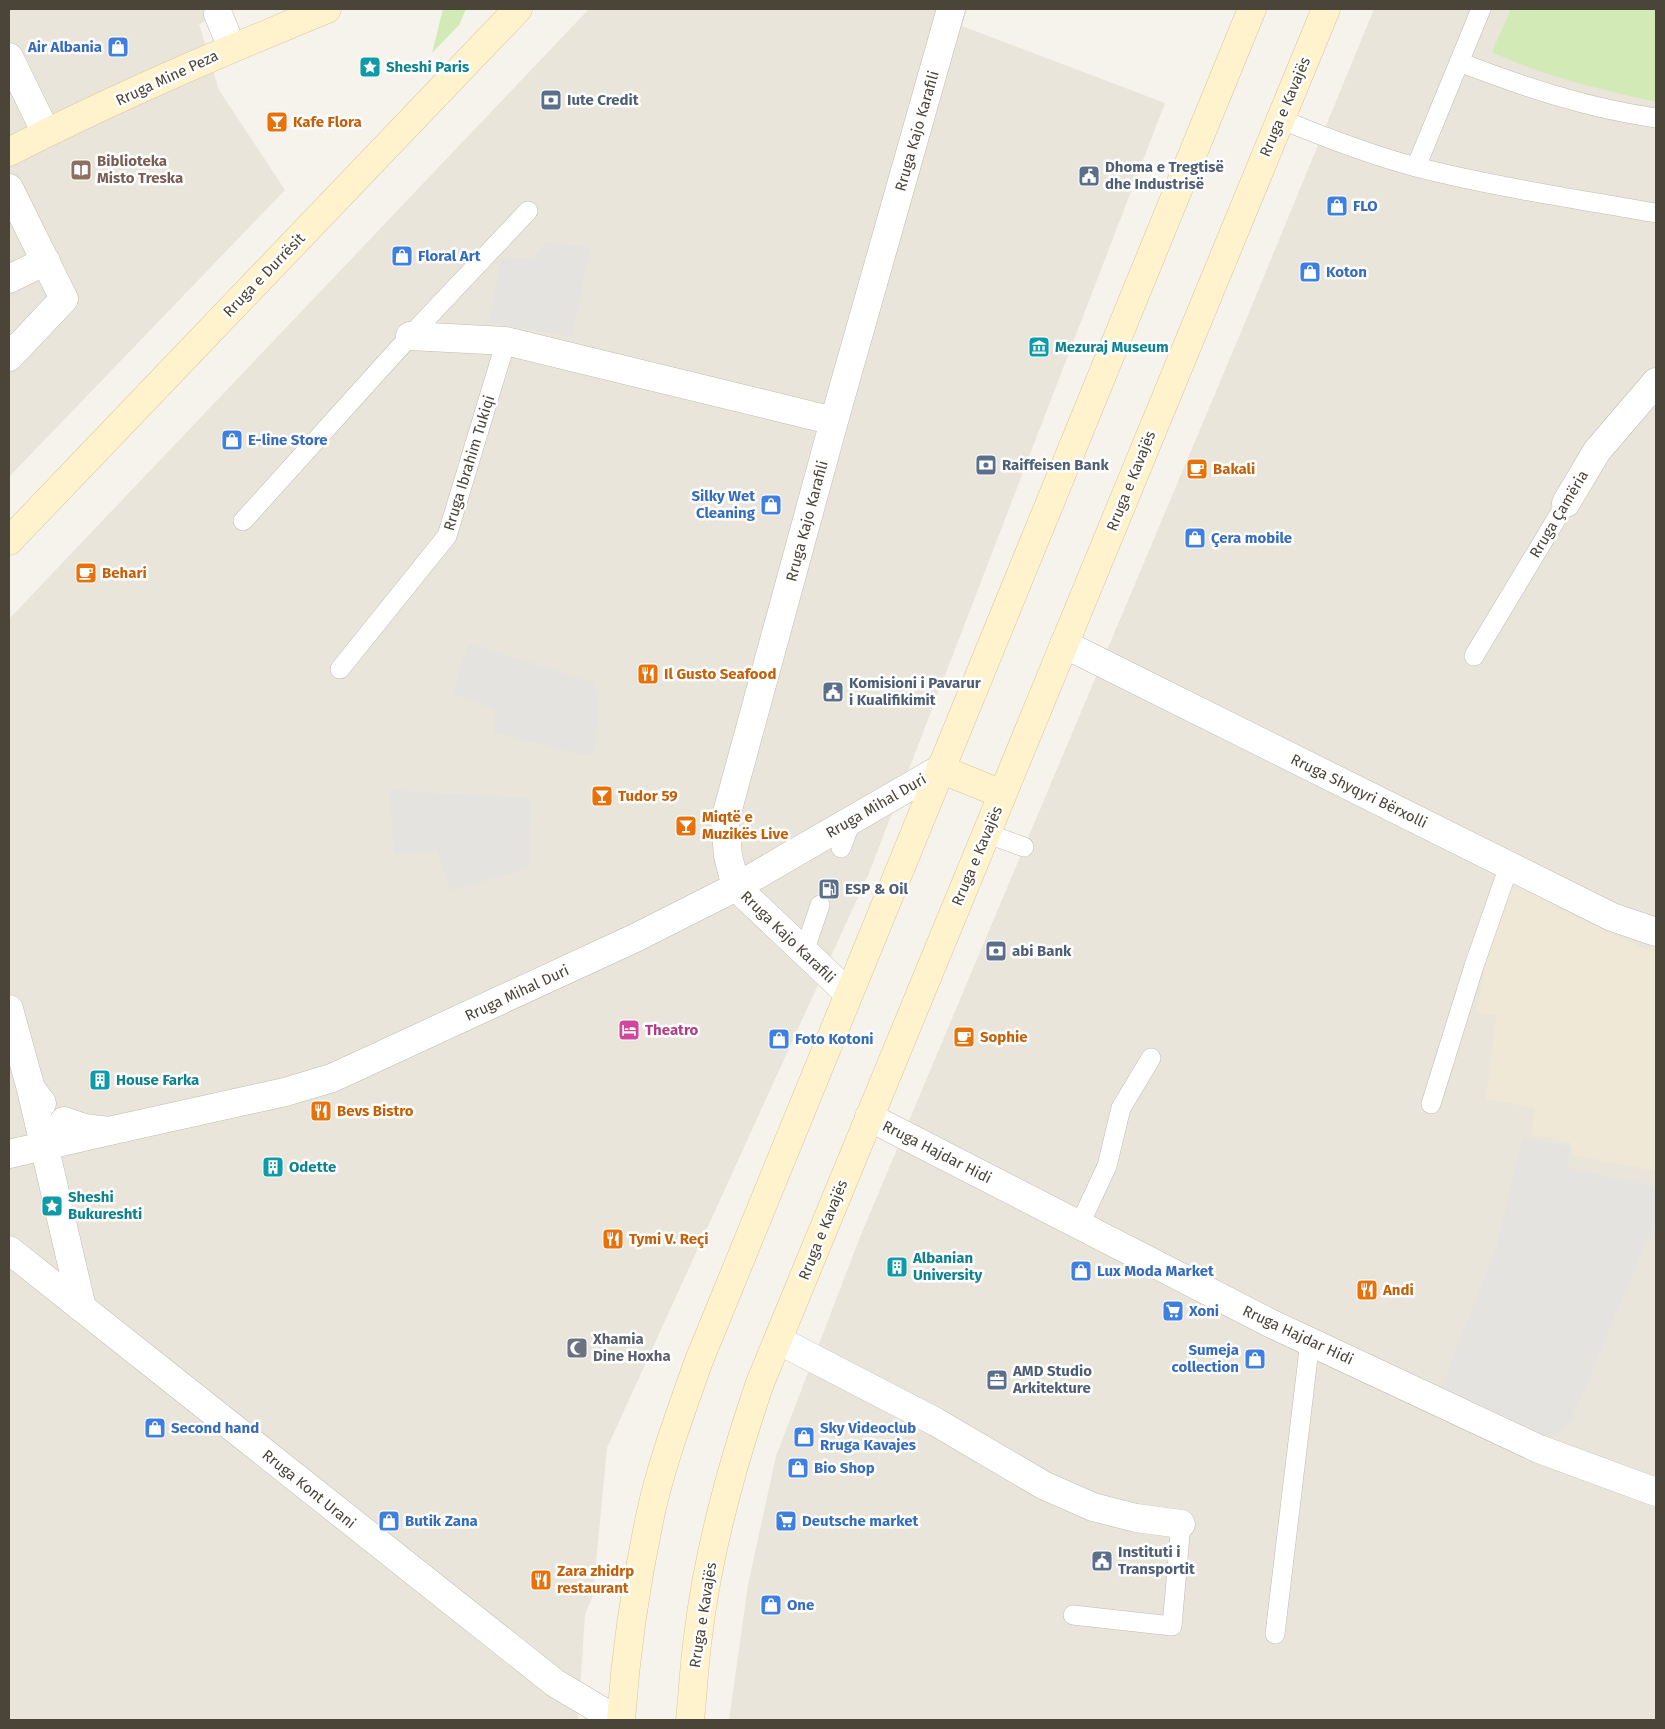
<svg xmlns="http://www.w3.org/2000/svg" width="1665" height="1729" font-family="'Fira Sans',sans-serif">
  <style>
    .residential { fill: #eae5da }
    .education { fill: #efe8d6 }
    .green { fill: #d2eab5 }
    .parking { fill: #e5e3e0 }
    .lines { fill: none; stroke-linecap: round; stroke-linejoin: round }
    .service-casing { stroke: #c2bbae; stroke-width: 20 }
    .pedestrian-casing { stroke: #c2bbae; stroke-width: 29 }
    .minor-casing { stroke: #c2bbae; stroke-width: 29 }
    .secondary-casing { stroke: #d6c79b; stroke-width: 29 }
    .service { stroke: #fff; stroke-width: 19 }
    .pedestrian { stroke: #fff; stroke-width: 28 }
    .minor { stroke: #fff; stroke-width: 28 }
    .secondary { stroke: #fff3cd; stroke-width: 28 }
    .labels { text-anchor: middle; stroke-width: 5; stroke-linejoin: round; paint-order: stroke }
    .shop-label { font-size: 15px; font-weight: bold; fill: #366cbe; stroke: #fff; text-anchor: start }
    .culture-label { font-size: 15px; font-weight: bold; fill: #0d838f; stroke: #fff; text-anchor: start }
    .street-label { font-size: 15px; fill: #4b4439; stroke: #fff }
    .service-label { font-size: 15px; font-weight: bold; fill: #4e5e75; stroke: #fff; text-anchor: start }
    .food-label { font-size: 15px; font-weight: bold; fill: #c56008; stroke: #fff; text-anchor: start }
    .education-label { font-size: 15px; font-weight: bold; fill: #785e54; stroke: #fff; text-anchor: start }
    .hotel-label { font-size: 15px; font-weight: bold; fill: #b23c85; stroke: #fff; text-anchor: start }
    .worship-label { font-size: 15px; font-weight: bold; fill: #5b616d; stroke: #fff; text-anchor: start }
  </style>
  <rect width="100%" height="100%" fill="#f6f3ec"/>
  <path class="residential" d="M9,9h222l-32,15 20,66 66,100 -276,287z
    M589,9h378l-5,17 203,77 -296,770 -262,575 -14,147 -8,20 -7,105h-569v-1101z
    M1374,9h282v1711h-927l19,-135 28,-129 84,-219 381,-905z"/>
  <path class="education" d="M1526,882l28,11 -3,12 96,45 9,1v220l-82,-16 -4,-13 -39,-7 4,-27 -49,-9 11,-84 -21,-2 17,-83 17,-43 12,3z"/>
  <path class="green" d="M443,9h23l-7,16 -27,28z
    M1511,9h145v93c-57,-13 -111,-25 -164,-50z"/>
  <path class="parking" d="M545,242l45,6 -18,89 -83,-15 12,-65 32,1z
    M468,643l125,39 6,20 -5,52 -21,-1 -79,-20 1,-24 -42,-15z
    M389,790l142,9 -1,68 -79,24 -14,-40 -43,2z
    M1523,1138l47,8 -2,22 88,19v31l-85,204 -20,15 -111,-46 56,-143z"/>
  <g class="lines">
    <g class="service-casing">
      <path id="service" d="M1459,62c65,25 128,46 197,56
        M1280,119c44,18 90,36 136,48 79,20 160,32 240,46
        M1416,167l65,-158
        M243,521l167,-185 118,-125
        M1474,656l92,-153
        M340,669l107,-133 59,-195
        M986,833l38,14
        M841,848l10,-26
        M804,952l16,-47
        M1431,1104l43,-138 35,-100
        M1079,1226l28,-60 14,-58 30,-50
        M1073,1615l99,11 9,-102
        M1275,1634l35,-293"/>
    </g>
    <g class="pedestrian-casing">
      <path id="pedestrian" d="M9,1009l22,80 11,14
        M31,1089l51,219
        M9,1154l100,-23"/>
    </g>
    <g class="minor-casing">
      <path id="minor" d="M218,14l14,34
        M9,57l37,76
        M9,188l55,111 -55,58
        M9,279l37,-18
        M410,336l96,5 328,80
        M1566,503l31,-52 59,-69
        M1064,644l548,273 44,15
        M848,993l-112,-106 -8,-31 -3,-36 109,-399 117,-412
        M869,1117l405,208 265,124 117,43
        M64,1121l20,7 25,3 176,-39 47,-14 303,-140 101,-51 204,-118
        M9,1250l546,433 62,37
        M778,1340l158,82 107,63 50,22 43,11 45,6"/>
    </g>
    <g class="secondary-casing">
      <path id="secondary" d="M9,152c103,-53 211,-99 318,-143
        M9,541l509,-532
        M940,769l62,25
        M621,1720c5,-70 15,-139 30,-208 11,-50 30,-100 47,-149l554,-1354
        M690,1720c3,-27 4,-55 8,-83 10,-87 34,-172 62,-254l566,-1374"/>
    </g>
    <use href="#service" class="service"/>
    <use href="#pedestrian" class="pedestrian"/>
    <use href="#minor" class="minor"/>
    <use href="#secondary" class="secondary"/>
  </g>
  <defs>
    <g id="shop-square" transform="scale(1.125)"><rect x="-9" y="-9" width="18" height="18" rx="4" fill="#3f7fe0" stroke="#fff"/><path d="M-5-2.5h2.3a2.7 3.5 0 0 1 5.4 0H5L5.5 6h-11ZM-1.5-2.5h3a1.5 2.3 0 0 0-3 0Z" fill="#fff"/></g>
    <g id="sight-square" transform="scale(1.125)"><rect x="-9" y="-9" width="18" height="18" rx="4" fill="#0f9aa8" stroke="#fff"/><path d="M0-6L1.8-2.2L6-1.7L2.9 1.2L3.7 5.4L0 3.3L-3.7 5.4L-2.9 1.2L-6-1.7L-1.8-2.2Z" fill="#fff"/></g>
    <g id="bank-square" transform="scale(1.125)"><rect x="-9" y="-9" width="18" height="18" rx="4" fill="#5c6f8a" stroke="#fff"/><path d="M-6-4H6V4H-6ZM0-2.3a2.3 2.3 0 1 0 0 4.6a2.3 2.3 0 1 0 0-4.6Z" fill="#fff"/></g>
    <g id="bar-square" transform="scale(1.125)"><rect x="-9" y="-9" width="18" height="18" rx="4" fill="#e8710a" stroke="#fff"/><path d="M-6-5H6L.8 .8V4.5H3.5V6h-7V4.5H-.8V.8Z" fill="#fff"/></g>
    <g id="library-square" transform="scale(1.125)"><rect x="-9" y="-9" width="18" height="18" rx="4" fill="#8d6e63" stroke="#fff"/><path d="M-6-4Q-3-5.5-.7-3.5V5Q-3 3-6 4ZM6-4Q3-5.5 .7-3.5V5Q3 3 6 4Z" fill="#fff"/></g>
    <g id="civic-square" transform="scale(1.125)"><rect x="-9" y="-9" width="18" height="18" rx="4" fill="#5c6f8a" stroke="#fff"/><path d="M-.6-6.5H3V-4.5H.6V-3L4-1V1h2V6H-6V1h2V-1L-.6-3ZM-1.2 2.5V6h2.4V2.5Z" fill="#fff"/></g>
    <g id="museum-square" transform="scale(1.125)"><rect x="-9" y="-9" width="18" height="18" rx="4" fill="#0f9aa8" stroke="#fff"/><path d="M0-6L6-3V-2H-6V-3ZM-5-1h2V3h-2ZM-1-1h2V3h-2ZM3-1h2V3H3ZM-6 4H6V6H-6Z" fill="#fff"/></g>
    <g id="cafe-square" transform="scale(1.125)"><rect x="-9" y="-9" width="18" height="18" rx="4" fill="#e8710a" stroke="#fff"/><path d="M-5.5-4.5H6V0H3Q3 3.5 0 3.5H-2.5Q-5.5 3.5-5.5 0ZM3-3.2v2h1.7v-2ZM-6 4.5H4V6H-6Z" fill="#fff"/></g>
    <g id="restaurant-square" transform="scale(1.125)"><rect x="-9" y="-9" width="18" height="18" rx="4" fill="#e8710a" stroke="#fff"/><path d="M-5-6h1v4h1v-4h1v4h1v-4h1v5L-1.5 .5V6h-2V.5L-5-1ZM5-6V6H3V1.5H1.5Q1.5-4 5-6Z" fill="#fff"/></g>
    <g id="fuel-square" transform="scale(1.125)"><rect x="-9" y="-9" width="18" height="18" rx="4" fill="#5c6f8a" stroke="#fff"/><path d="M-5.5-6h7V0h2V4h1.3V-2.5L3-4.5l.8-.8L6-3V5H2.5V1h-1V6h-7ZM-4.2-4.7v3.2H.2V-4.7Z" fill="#fff"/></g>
    <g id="hotel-square" transform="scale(1.125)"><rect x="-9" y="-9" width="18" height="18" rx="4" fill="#d1479c" stroke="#fff"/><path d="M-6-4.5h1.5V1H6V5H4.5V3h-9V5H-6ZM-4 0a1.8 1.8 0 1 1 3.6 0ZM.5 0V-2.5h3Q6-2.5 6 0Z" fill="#fff"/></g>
    <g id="building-square" transform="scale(1.125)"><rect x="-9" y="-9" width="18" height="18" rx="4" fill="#0f9aa8" stroke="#fff"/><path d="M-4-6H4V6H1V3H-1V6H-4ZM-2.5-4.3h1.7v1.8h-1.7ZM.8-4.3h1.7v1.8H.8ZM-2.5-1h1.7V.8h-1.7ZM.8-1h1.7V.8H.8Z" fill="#fff"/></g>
    <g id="supermarket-square" transform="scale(1.125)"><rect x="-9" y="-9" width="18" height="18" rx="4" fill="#3f7fe0" stroke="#fff"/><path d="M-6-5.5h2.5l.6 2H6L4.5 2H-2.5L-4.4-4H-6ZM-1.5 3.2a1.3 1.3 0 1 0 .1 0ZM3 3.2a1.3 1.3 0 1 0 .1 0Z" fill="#fff"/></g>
    <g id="mosque-square" transform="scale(1.125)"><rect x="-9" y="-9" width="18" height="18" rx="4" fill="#6b7280" stroke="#fff"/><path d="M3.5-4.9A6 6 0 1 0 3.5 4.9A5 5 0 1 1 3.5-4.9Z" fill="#fff"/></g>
    <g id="office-square" transform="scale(1.125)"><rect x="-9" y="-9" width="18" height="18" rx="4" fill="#5c6f8a" stroke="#fff"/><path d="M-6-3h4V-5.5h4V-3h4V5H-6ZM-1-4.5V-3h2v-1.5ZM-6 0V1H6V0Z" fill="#fff"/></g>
  </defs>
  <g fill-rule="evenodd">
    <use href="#shop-square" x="118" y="47"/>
    <use href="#sight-square" x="370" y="67"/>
    <use href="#bank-square" x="551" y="100"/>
    <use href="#bar-square" x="277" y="122"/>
    <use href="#library-square" x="81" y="170"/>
    <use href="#civic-square" x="1089" y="176"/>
    <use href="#shop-square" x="1337" y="206"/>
    <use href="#shop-square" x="402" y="256"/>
    <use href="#shop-square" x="1310" y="272"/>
    <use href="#museum-square" x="1039" y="347"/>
    <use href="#shop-square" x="232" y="440"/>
    <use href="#bank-square" x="986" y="465"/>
    <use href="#cafe-square" x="1197" y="469"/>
    <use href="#shop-square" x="771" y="505"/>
    <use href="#shop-square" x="1195" y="538"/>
    <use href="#cafe-square" x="86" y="573"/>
    <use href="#restaurant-square" x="648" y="674"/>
    <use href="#civic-square" x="833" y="692"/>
    <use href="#bar-square" x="602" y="796"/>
    <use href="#bar-square" x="686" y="826"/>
    <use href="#fuel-square" x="829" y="889"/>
    <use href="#bank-square" x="996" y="951"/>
    <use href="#hotel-square" x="629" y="1030"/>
    <use href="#cafe-square" x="964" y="1037"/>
    <use href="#shop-square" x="779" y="1039"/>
    <use href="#building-square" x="100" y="1080"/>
    <use href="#restaurant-square" x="321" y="1111"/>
    <use href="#building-square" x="273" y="1167"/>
    <use href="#sight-square" x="52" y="1206"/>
    <use href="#restaurant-square" x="613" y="1239"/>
    <use href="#building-square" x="897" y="1267"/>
    <use href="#shop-square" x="1081" y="1271"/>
    <use href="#restaurant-square" x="1367" y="1290"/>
    <use href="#supermarket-square" x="1173" y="1311"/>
    <use href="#mosque-square" x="577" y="1348"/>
    <use href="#shop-square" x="1255" y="1359"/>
    <use href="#office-square" x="997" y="1380"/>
    <use href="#shop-square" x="155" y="1428"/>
    <use href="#shop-square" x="804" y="1437"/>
    <use href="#shop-square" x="798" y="1468"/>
    <use href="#shop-square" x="389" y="1521"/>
    <use href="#supermarket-square" x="786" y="1521"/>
    <use href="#civic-square" x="1102" y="1561"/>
    <use href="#restaurant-square" x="541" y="1580"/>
    <use href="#shop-square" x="771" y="1605"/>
  </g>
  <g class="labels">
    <g class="shop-label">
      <text x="102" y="52" text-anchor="end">Air Albania</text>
      <text x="1353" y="211">FLO</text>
      <text x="418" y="261">Floral Art</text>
      <text x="1326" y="277">Koton</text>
      <text x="248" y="445">E-line Store</text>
      <text x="755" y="501" text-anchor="end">Silky Wet<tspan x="755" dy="17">Cleaning</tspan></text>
      <text x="1211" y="543">Çera mobile</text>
      <text x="795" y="1044">Foto Kotoni</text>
      <text x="1097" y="1276">Lux Moda Market</text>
      <text x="1189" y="1316">Xoni</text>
      <text x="1239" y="1355" text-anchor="end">Sumeja<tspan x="1239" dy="17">collection</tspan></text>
      <text x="171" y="1433">Second hand</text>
      <text x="820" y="1433">Sky Videoclub<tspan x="820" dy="17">Rruga Kavajes</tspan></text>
      <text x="814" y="1473">Bio Shop</text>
      <text x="405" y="1526">Butik Zana</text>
      <text x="802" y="1526">Deutsche market</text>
      <text x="787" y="1610">One</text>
    </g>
    <g class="culture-label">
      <text x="386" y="72">Sheshi Paris</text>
      <text x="1055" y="352">Mezuraj Museum</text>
      <text x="116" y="1085">House Farka</text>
      <text x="289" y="1172">Odette</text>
      <text x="68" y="1202">Sheshi<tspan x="68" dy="17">Bukureshti</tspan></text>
      <text x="913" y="1263">Albanian<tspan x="913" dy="17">University</tspan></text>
    </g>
    <g class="street-label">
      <text transform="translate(167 78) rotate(-25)" y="5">Rruga Mine Peza</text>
      <text transform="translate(1285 107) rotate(-67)" y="5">Rruga e Kavajës</text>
      <text transform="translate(917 131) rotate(-74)" y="5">Rruga Kajo Karafili</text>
      <text transform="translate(264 275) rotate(-46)" y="5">Rruga e Durrësit</text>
      <text transform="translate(469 463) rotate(-73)" y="5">Rruga Ibrahim Tukiqi</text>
      <text transform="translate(1131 481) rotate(-68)" y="5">Rruga e Kavajës</text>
      <text transform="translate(1559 514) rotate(-59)" y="5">Rruga Çamëria</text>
      <text transform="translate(807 521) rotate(-75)" y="5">Rruga Kajo Karafili</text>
      <text transform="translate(1359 791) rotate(26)" y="5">Rruga Shyqyri Bërxolli</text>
      <text transform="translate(876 806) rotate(-30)" y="5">Rruga Mihal Duri</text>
      <text transform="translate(977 856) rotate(-67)" y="5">Rruga e Kavajës</text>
      <text transform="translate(788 937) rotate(44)" y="5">Rruga Kajo Karafili</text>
      <text transform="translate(517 993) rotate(-25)" y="5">Rruga Mihal Duri</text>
      <text transform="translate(937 1152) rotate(27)" y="5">Rruga Hajdar Hidi</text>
      <text transform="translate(823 1230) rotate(-68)" y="5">Rruga e Kavajës</text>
      <text transform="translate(1298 1335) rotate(25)" y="5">Rruga Hajdar Hidi</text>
      <text transform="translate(309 1489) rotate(39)" y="5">Rruga Kont Urani</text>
      <text transform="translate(703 1615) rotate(-81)" y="5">Rruga e Kavajës</text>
    </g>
    <g class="service-label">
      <text x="567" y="105">Iute Credit</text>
      <text x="1105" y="172">Dhoma e Tregtisë<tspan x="1105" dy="17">dhe Industrisë</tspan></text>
      <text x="1002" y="470">Raiffeisen Bank</text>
      <text x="849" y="688">Komisioni i Pavarur<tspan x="849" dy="17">i Kualifikimit</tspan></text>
      <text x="845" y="894">ESP &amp; Oil</text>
      <text x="1012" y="956">abi Bank</text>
      <text x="1013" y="1376">AMD Studio<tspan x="1013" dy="17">Arkitekture</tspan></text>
      <text x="1118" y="1557">Instituti i<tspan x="1118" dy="17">Transportit</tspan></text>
    </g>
    <g class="food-label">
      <text x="293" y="127">Kafe Flora</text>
      <text x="1213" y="474">Bakali</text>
      <text x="102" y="578">Behari</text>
      <text x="664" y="679">Il Gusto Seafood</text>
      <text x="618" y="801">Tudor 59</text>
      <text x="702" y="822">Miqtë e<tspan x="702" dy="17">Muzikës Live</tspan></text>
      <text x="980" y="1042">Sophie</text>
      <text x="337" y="1116">Bevs Bistro</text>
      <text x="629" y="1244">Tymi V. Reçi</text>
      <text x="1383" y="1295">Andi</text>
      <text x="557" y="1576">Zara zhidrp<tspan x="557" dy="17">restaurant</tspan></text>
    </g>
    <g class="education-label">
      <text x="97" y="166">Biblioteka<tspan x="97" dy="17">Misto Treska</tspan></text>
    </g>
    <g class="hotel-label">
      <text x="645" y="1035">Theatro</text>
    </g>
    <g class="worship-label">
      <text x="593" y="1344">Xhamia<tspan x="593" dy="17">Dine Hoxha</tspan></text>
    </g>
  </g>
  <rect width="1665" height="1729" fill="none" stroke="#4b4439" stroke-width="20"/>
</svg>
